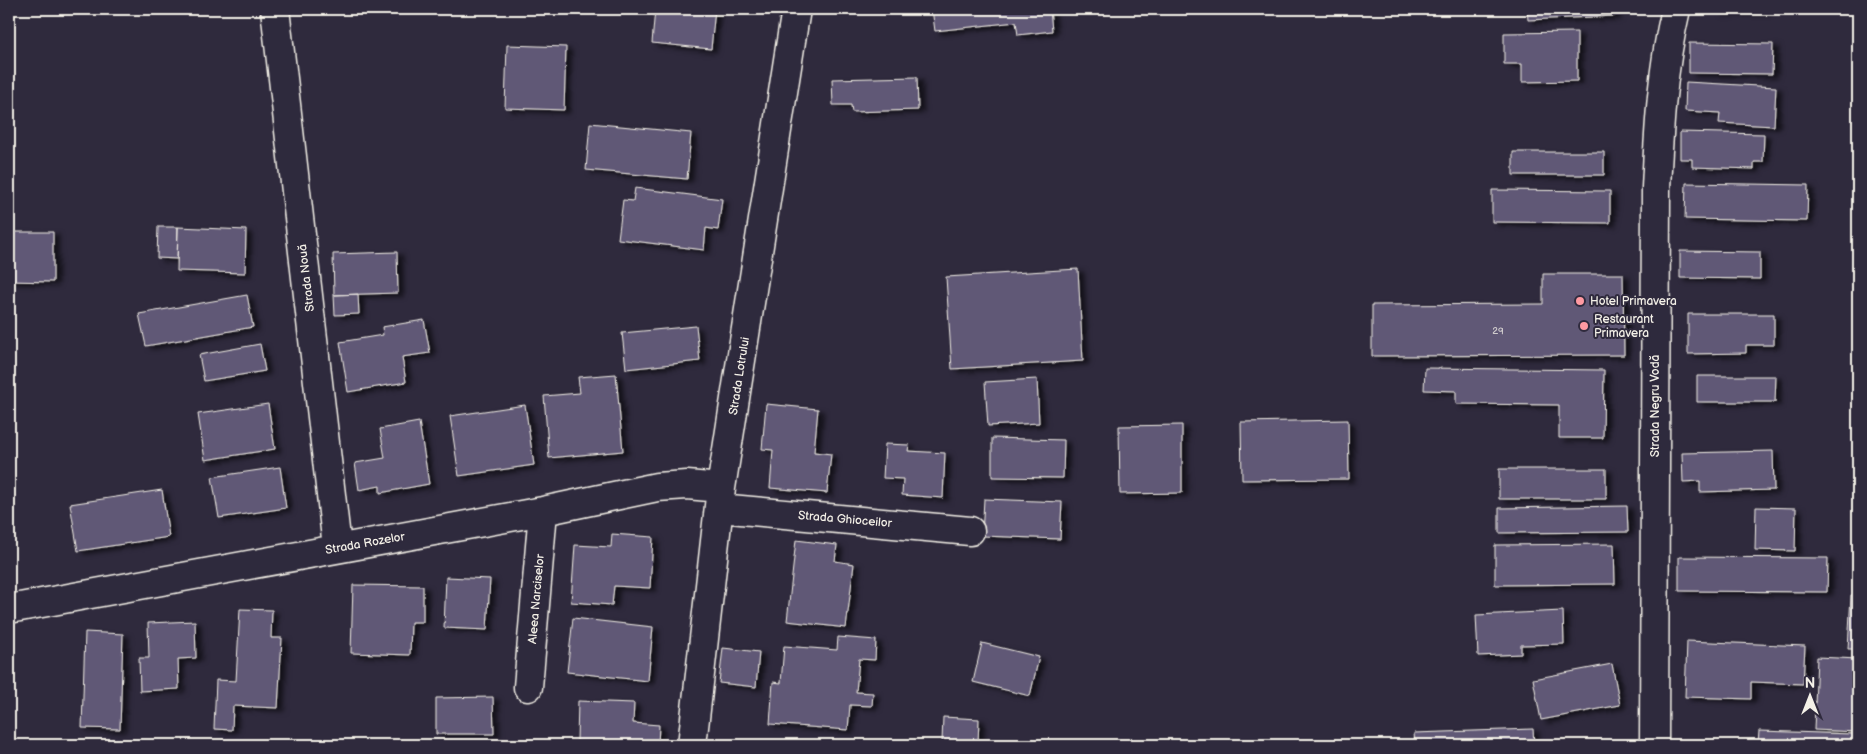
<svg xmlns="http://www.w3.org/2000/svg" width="1867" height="754" font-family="'Balsamiq Sans',sans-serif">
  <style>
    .building { fill: #615876; stroke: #f4f1e8; filter: url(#shadow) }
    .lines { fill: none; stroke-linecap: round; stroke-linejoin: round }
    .minor-casing { stroke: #f4f1e8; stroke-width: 31 }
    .minor { stroke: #2f2a3d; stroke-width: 28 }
    .poi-dot { fill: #ff9aa2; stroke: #2f2a3d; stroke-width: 2 }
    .labels { text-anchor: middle; stroke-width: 4; stroke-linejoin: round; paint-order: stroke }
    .number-label { font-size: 10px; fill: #cfcbcc }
    .street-label { font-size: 12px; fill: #f4f1e8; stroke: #2f2a3d }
    .poi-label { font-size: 12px; fill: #f4f1e8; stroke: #2f2a3d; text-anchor: start }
  </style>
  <defs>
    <filter id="shadow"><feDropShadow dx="5.5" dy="3" stdDeviation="2.5" flood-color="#0009"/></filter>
  </defs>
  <rect width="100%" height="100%" fill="#2f2a3d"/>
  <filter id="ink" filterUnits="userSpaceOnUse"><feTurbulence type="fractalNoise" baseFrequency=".02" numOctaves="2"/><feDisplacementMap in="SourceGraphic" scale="10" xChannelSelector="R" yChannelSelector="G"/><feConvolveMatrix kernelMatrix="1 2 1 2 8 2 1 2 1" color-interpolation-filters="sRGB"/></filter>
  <g filter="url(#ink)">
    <path class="building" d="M655,9h60l-4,40 -59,-6z
      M932,9h118l2,22 -34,4 -2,-13 -81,9z
      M1527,9h88v7l-87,4z
      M1717,9h49v2l-49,1z
      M1577,32v49l-55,1v-18h-18v-31z
      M1689,43l84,1 -1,30 -83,-1z
      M507,45l59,2 -2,63 -59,-2z
      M917,77l1,33 -66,2 -1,-7h-18l-1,-26z
      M1686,82l90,5 -2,39 -55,-3 1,-10 -35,-2z
      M590,123l101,10 -4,46 -101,-9z
      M1680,132l84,2 -1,28h-9v7l-62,-2v-8h-12z
      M1513,152h91v23h-91z
      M1686,183l122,2 -1,36 -122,-2z
      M635,188l87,11 -4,31 -12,-2 -2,22 -86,-11 5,-39 10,1z
      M1492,190l118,1v32l-118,-1z
      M158,227h20l-1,32 -20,-1z
      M178,227l68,3 -1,43 -68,-2z
      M9,232h44v50l-44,-1z
      M1680,251l80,1v27l-80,-1z
      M397,252l1,41 -64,2 -1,-41z
      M1078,269l5,92 -131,8 -6,-92z
      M1543,274h80l1,81 -252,1v-51l171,-1z
      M358,294l1,20 -24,1 -1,-20z
      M247,295l6,32 -107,19 -7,-32z
      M1688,314h86v31h-28v8l-58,1z
      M424,320l6,33 -28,4 4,25 -58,10 -8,-50 43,-7 -1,-8z
      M696,326l4,35 -74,8 -4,-36z
      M260,344l5,27 -61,10 -5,-26z
      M1425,368l179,2 -1,68h-44v-33l-103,-1v-13l-32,-1z
      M616,374l7,77 -74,7 -5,-62 36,-3 -2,-16z
      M1697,376h79l-1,26h-78z
      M1037,379l2,44 -51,3 -3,-44z
      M268,404l7,45 -70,11 -7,-46z
      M766,404l52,5 -4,43 17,2 -4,39 -57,-5 3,-38 -11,-1z
      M525,405l9,60 -75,11 -9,-60z
      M1348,420l1,59 -107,1 -1,-58z
      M419,422l10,62 -49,9v-7l-21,4 -4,-27 30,-5 -5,-29z
      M1182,425v68l-62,1 -1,-68z
      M992,438l72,2 -1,38 -71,-1z
      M885,444l24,1 -1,6 37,2 -2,45 -41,-3 1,-16 -20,-1z
      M1773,451l1,39 -74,2v-11l-17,1 -1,-29z
      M280,467l6,41 -67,10 -7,-41z
      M1499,469h107v30h-107z
      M162,490l7,47 -91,14 -8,-47z
      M984,499l78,3 -2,37 -78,-3z
      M1627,506l1,26 -129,1v-25z
      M1756,507l40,1 -1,43 -40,-1z
      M612,534l41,3 -3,51 -36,-2 -2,19 -41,-3 4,-57 36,2z
      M796,540l41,5 -2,16 19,3 -8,64 -59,-7z
      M1614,544l1,40 -120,1v-40z
      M1679,557l149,1 -1,34 -148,-1z
      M446,577l44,2 -3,51 -43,-2z
      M353,585l70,1v36h-12l-1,33 -59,-2z
      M1851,595h7v54h-10z
      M240,609l32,1 -1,28h11l-4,70 -45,-2 -1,24 -18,-1 2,-49 20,1z
      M1563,611l1,33 -43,1v9l-43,2 -2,-41z
      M573,618l80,9 -5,54 -81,-9z
      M195,621l1,37 -18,1 1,30 -39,2 -1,-33h10l-1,-35z
      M85,632l38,2 -3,95 -38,-1z
      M838,637l38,3 -1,20 -16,-1 -3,33 17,1 -1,13 -22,-1 -2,25 -78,-6 3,-42 8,1 3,-37 53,4z
      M1687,641l118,5 -2,38 -52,-2v17l-66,-2z
      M982,643l57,14 -9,39 -57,-14z
      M723,648l36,4 -3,35 -37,-4z
      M1817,657l41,2v73l-44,-2z
      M1612,664l8,41 -79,15 -8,-41z
      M493,697l1,37h-58v-36z
      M578,701l56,2 -1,20 26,2 -1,20h-61v-3l-20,-1z
      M943,717l36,2 -1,24 -36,-2z
      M1533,729l1,16h-119l-1,-12z
      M1759,731l94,3v11h-95z"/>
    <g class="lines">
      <g class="minor-casing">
        <path id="minor" d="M275,9l62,538
          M719,508l251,23
          M9,609l534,-98 114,-24 30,-2 34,3
          M528,687l15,-176
          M692,745l29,-257 75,-479
          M1654,745l2,-557c3,-61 6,-120 20,-179"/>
      </g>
      <use href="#minor" class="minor"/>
    </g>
  </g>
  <g class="poi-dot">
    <circle cx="1580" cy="301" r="5"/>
    <circle cx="1584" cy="326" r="5"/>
  </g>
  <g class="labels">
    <g class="number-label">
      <text x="1498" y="334">29</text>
    </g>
    <g class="street-label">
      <text transform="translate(306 278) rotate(-97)" y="4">Strada Nouă</text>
      <text transform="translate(739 376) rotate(-81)" y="4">Strada Lotrului</text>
      <text transform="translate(1655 406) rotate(-90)" y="4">Strada Negru Vodă</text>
      <text transform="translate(845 519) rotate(5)" y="4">Strada Ghioceilor</text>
      <text transform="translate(365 543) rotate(-10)" y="4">Strada Rozelor</text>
      <text transform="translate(536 599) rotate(-85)" y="4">Aleea Narciselor</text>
    </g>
    <g class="poi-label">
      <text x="1590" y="305">Hotel Primavera</text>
      <text x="1594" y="323">Restaurant<tspan x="1594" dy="14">Primavera</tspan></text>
    </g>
  </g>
  <rect width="1867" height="754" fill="none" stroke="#2f2a3d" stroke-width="30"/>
  <rect x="15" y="15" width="1837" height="724" fill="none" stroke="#f4f1e8" stroke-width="2" filter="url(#ink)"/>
  <g transform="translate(1810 696)" stroke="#2f2a3d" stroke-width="4" paint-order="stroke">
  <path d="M0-4L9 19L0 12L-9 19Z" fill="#f4f1e8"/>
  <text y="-8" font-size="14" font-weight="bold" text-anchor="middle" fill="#f4f1e8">N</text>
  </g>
</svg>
